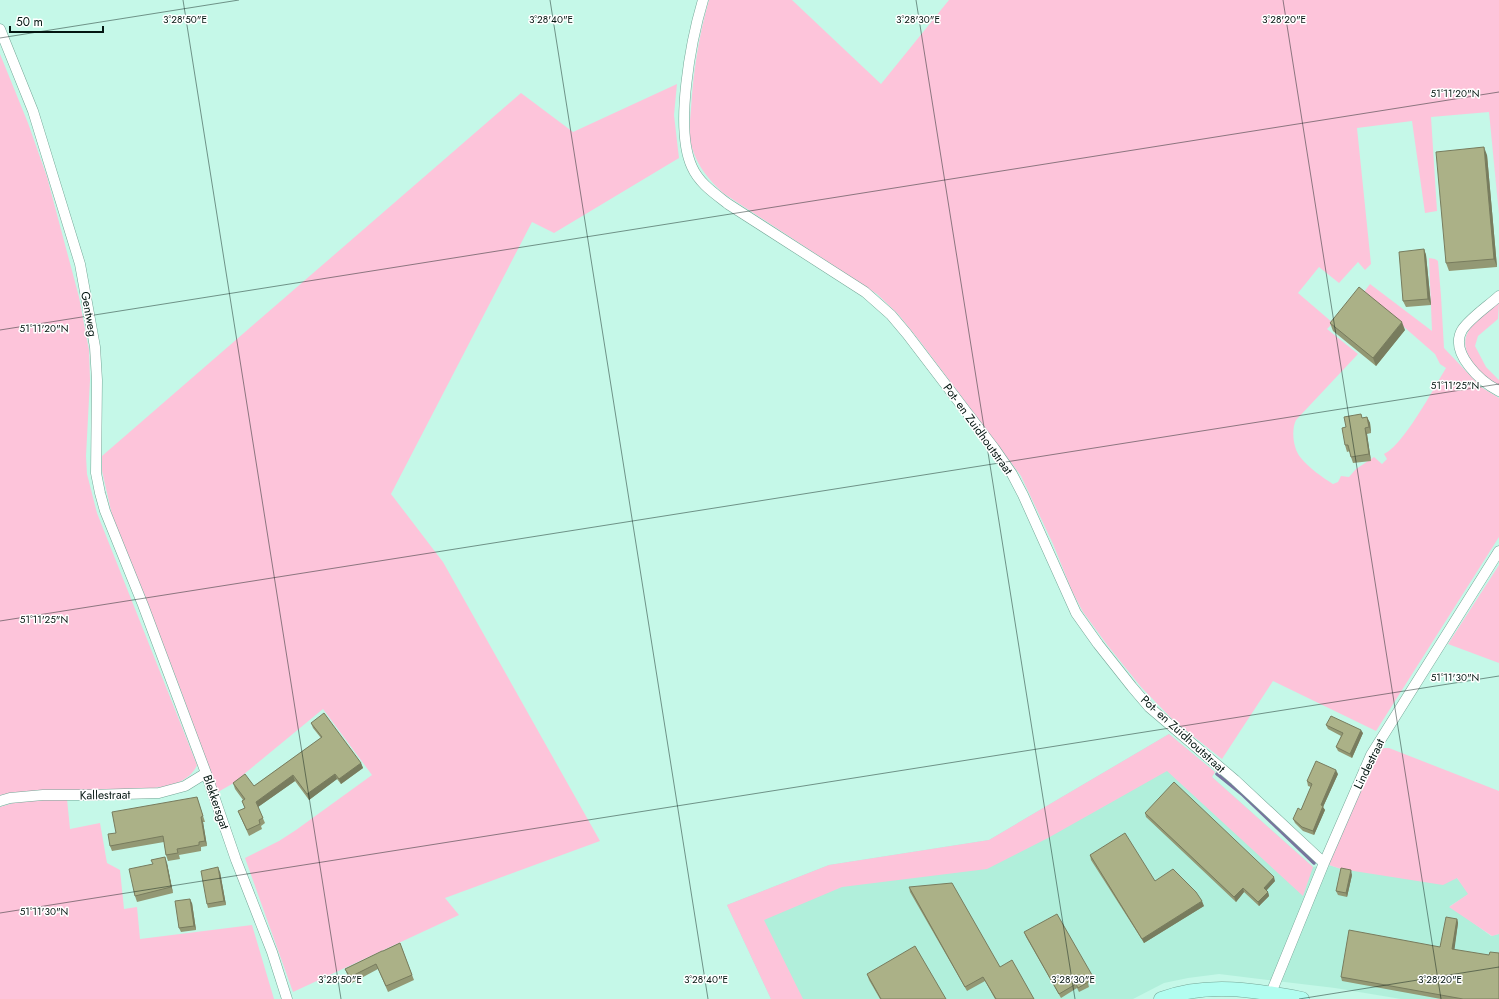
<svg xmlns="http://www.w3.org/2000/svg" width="1499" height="999" font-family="Jost,sans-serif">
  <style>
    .built { fill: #b1efdb }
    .green { fill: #fdc4da }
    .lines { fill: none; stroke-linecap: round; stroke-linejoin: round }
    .stream { stroke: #78749e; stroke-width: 3.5 }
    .street-casing { stroke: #75a697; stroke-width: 11 }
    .secondary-casing { stroke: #75a697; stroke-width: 15 }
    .street { stroke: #fff; stroke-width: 10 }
    .secondary { stroke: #b2fdf0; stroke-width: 14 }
    .wall { fill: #939874 }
    .shaded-wall { fill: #787c5e }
    .building { fill: #abb187; stroke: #787c5e }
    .ticks { fill: none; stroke: #041611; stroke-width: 1; stroke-opacity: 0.45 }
    .labels { text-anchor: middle; stroke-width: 3; stroke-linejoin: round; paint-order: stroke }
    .street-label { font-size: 12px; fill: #041611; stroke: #fff }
    .ticks-label { font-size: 10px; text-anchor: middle; fill: #041611; stroke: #fff; stroke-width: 3; stroke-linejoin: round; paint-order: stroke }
  </style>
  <rect width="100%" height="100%" fill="#c5f8e8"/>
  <path class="built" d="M1169,734l46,38 -3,5 101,90 16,-2 12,4 116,9 12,16 -19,12 41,30 8,-2v65h-98l-66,-11 -116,-14 -31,4 -24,5 -31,16h-362l-44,-94 102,-40 160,-25z"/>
  <path class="green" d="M709,0h83l89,84 68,-84h550v215l-10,-103 -58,5 6,94 -12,2 -13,-92 -55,7 14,136 -6,6 -7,-8 -19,21 -20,-16 -21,26 35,30 -6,6 31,25 -62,66c-5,10 -3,29 5,38 8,10 21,19 32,26l5,-2 3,-6 8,1 7,-8 18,-12 8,7 5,-5 -3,-5c19,-8 50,-66 62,-86l-6,-4 -5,-10 -71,-62 6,-8 62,47 -3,-73 6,1 3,2 3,35 3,52 37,39 18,11v139l-123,194 -103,-50 -51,78 -48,-38 -33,-34 -33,-41 -25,-34 -11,-21 -19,-47 -32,-68 -102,-136 -21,-26 -21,-20 -154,-101c-14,-13 -25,-26 -31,-45 -4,-12 -2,-27 -1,-39 2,-37 8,-74 18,-109z
    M0,54l28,69 19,54 32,120 10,53 1,30 -4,76 1,18 10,39 100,252c-3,8 -12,15 -20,18 -16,6 -44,7 -61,7 -39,1 -77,-2 -116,5z
    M677,84l-3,31 5,43 -125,75 -22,-11 -141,272 52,68 157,279 -155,57 14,17 -166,77 -48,-134 34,-17 17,-11 76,-55 -49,-66 -91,75 -14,8 -41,-112 -65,-165 -10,-44v-15l419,-363 52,39z
    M1499,303l-1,16 -20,17 -3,10 11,21 13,13v8c-16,-12 -44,-36 -30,-58 7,-10 20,-19 30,-27z
    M1499,565v98l-51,-19z
    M1169,734l46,38 -3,5 101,90 -10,29 -136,-125 -119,67 -61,31 -145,18 -78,33 39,79h-32l-44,-94 102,-40 160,-25z
    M1384,748h5l110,43v143l-7,2 -43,-29 19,-13 -11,-16 -14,7 -102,-16 -12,-4 48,-113z
    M37,799h30l3,30 30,-6 7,40 13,7 4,39 13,-2 3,32 112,-14 22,74h-274v-192l13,-4z"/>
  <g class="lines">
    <path class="stream" d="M1217,774l26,21 71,68"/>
    <g class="street-casing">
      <path id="street" d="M703,0c-12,40 -29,128 -11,167 7,16 22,26 36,37l137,88 26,23 16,19 87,114 18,26 11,21 53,118 22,31 34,43 17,20 86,73 89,83
        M0,29l33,82 47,153 15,83 2,33 -1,93 4,20 5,18 38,94 63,168 30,87 36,92 15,47
        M1499,296c-11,10 -29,22 -37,34 -13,23 19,52 37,61
        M0,801l10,-3 33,-3h46l70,-2 26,-7 21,-13
        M1271,993l53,-130 47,-108 128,-204"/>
    </g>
    <g class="secondary-casing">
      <path id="secondary" d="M1161,999c47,-17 94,-9 141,0"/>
    </g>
    <use href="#street" class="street"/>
    <use href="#secondary" class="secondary"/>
  </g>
  <path class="wall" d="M1487,155l10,112 -48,4 -3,-8z
    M1424,249l2,6 5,50 -25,2 -3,-6z
    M1330,323l75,7 -29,36 -43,-35z
    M1367,417l3,6 1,10 -4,1 4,27 -18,2 -2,-6 -1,-6 -3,1 -2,-7 1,-18 16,-9z
    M311,723l50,40 2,5 -22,16 -4,-5 -28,21 -14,-19 -37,26 7,16 -4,3 1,3 -13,7 -11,-25 7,-3 -3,-7 1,-1 -8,-11 -2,-6 21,3 67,-48 -8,-10z
    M1326,725l37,8 -11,25 -14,-7 -2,-4 5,-11 -13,-7z
    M1338,774l-15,33 2,3 -11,25 -11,-4 -8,-8 -2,-4 8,-9 10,-23 -3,-1 -1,-5z
    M197,797l8,25h-2l4,24 -6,1v4l-22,4 1,4 -12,2 -2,-6 -2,-13 -52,9 -2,-5 6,-13z
    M1145,813l130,68 -9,10 2,1 1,4 -10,10 -15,-14 -8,10 -90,-85z
    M1090,855l114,51 -60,37 -53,-83z
    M167,863l6,30 -36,9 -2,-6z
    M220,872l6,33 -18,3 -1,-4z
    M1352,875l-5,22 -9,-2 -2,-4z
    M909,887l91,80 34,32h-39l-10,-18 -18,10 -57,-99z
    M192,903l4,27 -15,2 -2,-4z
    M1457,919l1,4 -4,26 45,50h-58l-99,-18 -1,-4 99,-30z
    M1024,932l68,43 1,4 -5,4 1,4 -10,5 -2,-4 -16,10 -35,-61z
    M400,943l14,37 -26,12 -10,-23 -26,14 -5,-9 -2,-5 38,-18z
    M867,974l79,25h-66l-11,-19z"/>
  <path class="shaded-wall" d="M1484,147l3,8 10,112 -3,-8z
    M1424,249l2,6 5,50 -3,-6z
    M1402,322l3,8 -29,36 -3,-8z
    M1367,417l3,6 1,10 -2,-6z
    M1365,428l2,6 4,27 -2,-7z
    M1361,730l2,3 -11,25 -2,-4z
    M361,763l2,5 -22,16 -2,-5z
    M1336,770l2,4 -15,33 2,3 -11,25 -1,-4 8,-26z
    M335,774l2,5 -28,21 -2,-6z
    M293,775l2,6 -37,26 -2,-5z
    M201,817l2,5 4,24 -2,-5z
    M165,857l2,6 6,30 -2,-6z
    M218,867l2,5 6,33 -2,-4z
    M1351,870l1,5 -5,22 -1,-4z
    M1274,877l1,4 -10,11 -1,-4z
    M1243,888l1,4 -8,10 -2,-5z
    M1268,892l1,4 -10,10 -1,-4z
    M190,899l2,4 4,27 -2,-4z
    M1202,901l2,5 -60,37 -2,-4z
    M1457,919l1,4 -4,30 -2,-4z"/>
  <path class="building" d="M1484,147l10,112 -48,4 -10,-111z
    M1424,249l4,50 -25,2 -4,-49z
    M1359,287l43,35 -29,36 -43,-35z
    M1361,414l1,4 5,-1 2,10 -4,1 4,26 -18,3 -3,-12h-3l-3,-17 4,-1 -2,-10z
    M324,713l37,50 -22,16 -4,-5 -28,20 -14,-19 -37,27 7,16 -4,2 1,4 -13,6 -9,-19 7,-3 -3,-7 3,-2 -12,-16 12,-9 9,12 68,-49 -11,-14z
    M1331,716l30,14 -11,24 -14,-7 7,-14 -17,-8z
    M1316,761l20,9 -15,35 2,1 -10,25 -11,-4 -9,-8 5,-11 3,2 11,-26 -5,-3z
    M1174,782l100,95 -10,11 4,4 -10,10 -15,-14 -9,9 -89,-84z
    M197,797l6,19 -2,1 4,24 -6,1v3l-22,4 1,4 -12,2 -3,-19 -53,10 -2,-12 8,-1 -4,-21z
    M1125,833l30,48 18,-12 23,23 6,9 -60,38 -52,-84z
    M165,857l6,30 -36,9 -6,-27 24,-5 -2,-4z
    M218,867l6,34 -17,3 -6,-33z
    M1341,868l10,2 -5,23 -10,-2z
    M952,883l48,84 12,-7 22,39h-38l-13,-22 -18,10 -56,-100z
    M190,899l4,27 -15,2 -4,-27z
    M1057,914l35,61 -7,4 3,3 -10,6 -2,-4 -17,10 -35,-62z
    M1446,917l11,2 -5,30 37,6 1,-3 9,1v46h-36l-122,-22 8,-47 91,17z
    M400,943l12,32 -26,11 -10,-22 -26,13 -5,-8 37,-18h1z
    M915,946l31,53h-65l-14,-25z"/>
  <path class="ticks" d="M183,0l158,999M550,0l158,999M916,0l159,999M1283,0l158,999M0,38l239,-38M0,330l1499,-238M0,621l1499,-237M0,913l1499,-237M1299,999l200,-32"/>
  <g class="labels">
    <g class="street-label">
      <text transform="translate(89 314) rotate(80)" y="4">Gentweg</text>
      <text transform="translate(978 429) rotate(54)" y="4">Pot- en Zuidhoutstraat</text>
      <text transform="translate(1183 734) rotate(42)" y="4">Pot- en Zuidhoutstraat</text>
      <text transform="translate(1369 764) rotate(-64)" y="4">Lindestraat</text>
      <text transform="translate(105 795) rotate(-1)" y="4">Kallestraat</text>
      <text transform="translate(216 802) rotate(71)" y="4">Blekkersgat</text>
    </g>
  </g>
  <g class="ticks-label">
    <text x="185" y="23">3°28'50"E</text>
    <text x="551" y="23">3°28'40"E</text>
    <text x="918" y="23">3°28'30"E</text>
    <text x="1284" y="23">3°28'20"E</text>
    <text x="1455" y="97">51°11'20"N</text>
    <text x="44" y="332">51°11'20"N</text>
    <text x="1455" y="389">51°11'25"N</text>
    <text x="44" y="623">51°11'25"N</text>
    <text x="1455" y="681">51°11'30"N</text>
    <text x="44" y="915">51°11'30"N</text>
    <text x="340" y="983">3°28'50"E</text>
    <text x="706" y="983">3°28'40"E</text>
    <text x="1073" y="983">3°28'30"E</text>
    <text x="1440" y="983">3°28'20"E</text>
  </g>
  <path d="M10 26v6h93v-6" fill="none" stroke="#041611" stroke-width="2"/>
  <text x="16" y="26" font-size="12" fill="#041611" stroke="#ffffff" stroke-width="3" paint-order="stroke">50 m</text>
</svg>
